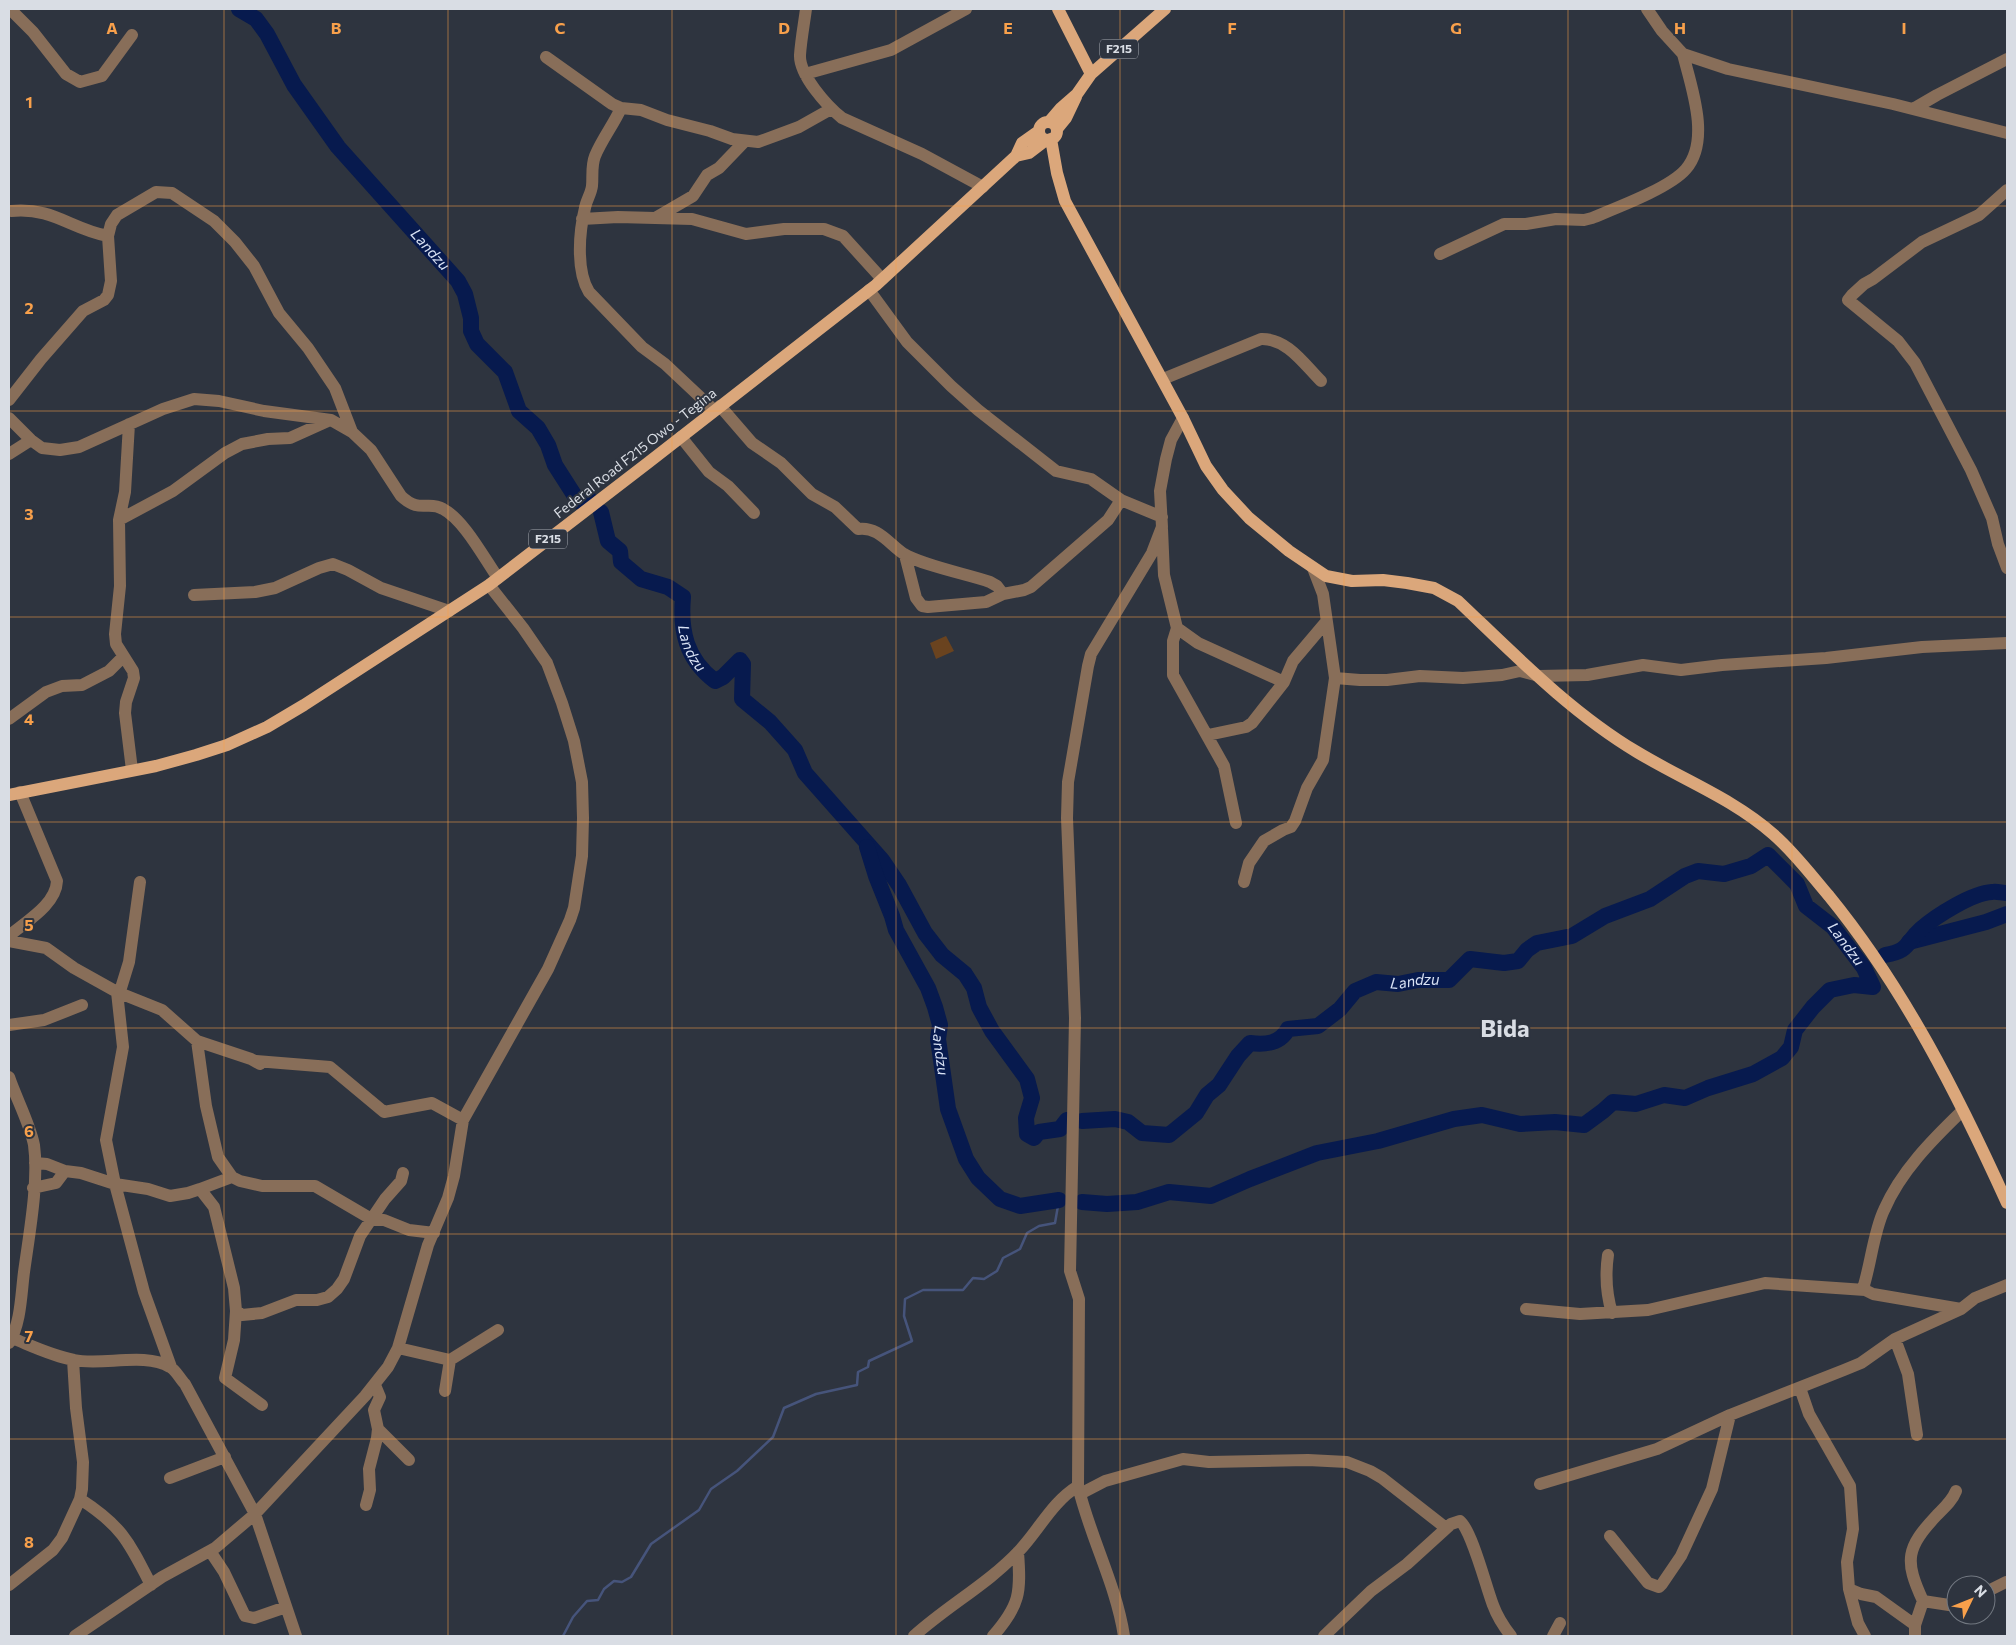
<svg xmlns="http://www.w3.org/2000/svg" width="2016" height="1645" font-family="Commissioner,sans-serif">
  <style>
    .green { fill: #6a431f }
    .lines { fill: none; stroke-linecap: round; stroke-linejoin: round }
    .stream { stroke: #46547b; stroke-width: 2.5 }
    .river { stroke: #071a4e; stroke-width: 16 }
    .minor { stroke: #886e59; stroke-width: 12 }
    .major { stroke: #dba77b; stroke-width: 12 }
    .grid { fill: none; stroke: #f8a04b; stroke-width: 1; stroke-opacity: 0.55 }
    .labels { text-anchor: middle; stroke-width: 4; stroke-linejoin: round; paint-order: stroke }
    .shield { fill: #2e343f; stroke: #a6aab2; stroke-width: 1 }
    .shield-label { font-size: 12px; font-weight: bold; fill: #d9dde4 }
    .street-label { font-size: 14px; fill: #d9dde4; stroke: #2e343f }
    .water-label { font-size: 15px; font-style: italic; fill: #d9e2f4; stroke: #2e343f }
    .town-label { font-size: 24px; font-weight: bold; fill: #d9dde4; stroke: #2e343f }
    .grid-label { font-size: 16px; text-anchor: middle; font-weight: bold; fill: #f8a04b; stroke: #2e343f; stroke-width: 4; stroke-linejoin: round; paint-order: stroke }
  </style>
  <rect width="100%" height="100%" fill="#2e343f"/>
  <path class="green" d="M946,636l8,15 -18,8 -6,-16z"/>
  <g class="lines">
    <path class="stream" d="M563,1636l10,-19 14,-16 11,-1 6,-11 10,-8 8,1 9,-5 20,-33 48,-34 12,-21 26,-18 36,-34 11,-29 32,-14 41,-9 1,-13 10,-5 1,-6 43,-20 -8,-25 1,-17 18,-9h40l10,-12 11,1 13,-8 6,-13 17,-9 7,-16 12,-7 16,-3 4,-23"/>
    <g class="river">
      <path id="s1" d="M239,9l17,10 11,15 27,51 44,62 120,134 7,13 6,24v13l6,13 28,28 14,39 19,17 10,17 7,20 23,36h4l6,-4"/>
      <path id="s2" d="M601,512l7,29 12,10 1,11 20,17 27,8 15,10c-3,34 3,62 32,84l8,-4 17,-17 3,4 -1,35 28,23 25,28 10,23 77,87 17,25 26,48 17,22 23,19 9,14 5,19 13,24 35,48 5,19 -6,20 1,16 7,4 5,-6 21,-3 7,-9"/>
      <path id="s3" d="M867,847l9,29 16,40 4,14 32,58 7,19 5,18 -2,14 10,70 18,50 12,19 22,21 20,7 39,-6"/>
      <path d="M1909,942l77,-20 21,-8"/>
      <path d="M1885,955c26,-5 19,-11 36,-26 15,-13 51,-36 71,-37 5,-1 10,1 15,1"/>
      <path id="s4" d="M1082,1121l33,-2 13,3 14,11 27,2 27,-22 11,-18 12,-10 19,-29 12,-13c15,2 30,1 38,-14l30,-3 22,-17 15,-18 21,-9 22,2 20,-4h31l21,-21 34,4 14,-2 9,-11 10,-7 35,-7 33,-20 45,-17 35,-23 13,-5 26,3 27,-8 17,-11 29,29 9,22 27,21 31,41 9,19 -19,-2 -24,5 -17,17 -18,23 -4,17 -9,11 -29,16 -45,14 -23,10 -21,-3 -28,9 -23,-2 -10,9 -19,14 -29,-3 -35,2 -38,-9 -28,4 -76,22 -61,12 -67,26 -39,17 -42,-4 -32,10 -30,2 -25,-2"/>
    </g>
    <path class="minor" d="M10,9l23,23 33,42 14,8 22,-6 30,-41
      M806,9c-2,15 -5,31 -6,46 -1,20 27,51 42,63l80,36 61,33
      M1647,9l15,22 21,23 45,15 165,35 114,29
      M546,57l66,47 9,4 20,2 26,10 43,11 22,8 26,3 41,-15 32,-18
      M805,74l86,-24 75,-41
      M621,108c-7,16 -19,31 -26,48 -4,10 -2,20 -3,30 -1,8 -6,15 -7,22 -6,24 -9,63 4,84l53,55 23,17 49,46
      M1913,109l24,-14 70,-36
      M2007,190l-28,25 -57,27 -49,37 -9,5 -12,11 -4,5 50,41 17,22 56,107 21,48 6,26 9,24
      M11,211c43,-4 59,18 97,25
      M657,217l36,-21 14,-21 12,-7 25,-26
      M582,219l36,-2 74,2 54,15 38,-5h40l19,7 39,43
      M1440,254l64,-30h22l30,-5 28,1 8,-2c24,-10 78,-30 94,-49 25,-29 5,-83 -3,-115
      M869,290l38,52 44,44 27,24 78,61 35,8 30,21
      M1163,379l98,-40c26,-1 43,25 60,42
      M9,400l32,-41 42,-48 21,-11 4,-5 3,-14 -3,-45 3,-12 6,-9 39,-23 16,1 42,28 21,21 19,24 25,47 29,35 27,40 17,44
      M720,406l32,37 29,20 31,31 23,13 23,22c20,-3 31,15 46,25 20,12 63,20 86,28l7,4 6,8
      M9,418l22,22 11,8 18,2 19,-3 84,-38 31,-10 25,2 45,10 67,9 21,12 19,18 30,46c19,18 27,4 42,13 21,11 41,49 55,69
      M129,424l-4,68 -6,28 1,66 -5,48 1,10 17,27 1,7 -8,24 -1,11 7,57
      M681,437l28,35 19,14 26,27
      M9,454l22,-14
      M119,520l54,-29 52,-38 17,-9 26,-5 22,-1 40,-18
      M1162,529l2,46 13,53 -4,13v34l51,91 12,57
      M905,555l11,43 6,8 6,1 58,-5 17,-8 21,-4 7,-3 77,-67 13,-20 41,17
      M194,595l61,-3 20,-4 44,-20 14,-4 15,6 33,18 68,23
      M1177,628l21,15 86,39
      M1335,678l25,2h27l33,-4 43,2 39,-3 18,-4 19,5 48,-1 56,-10 38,5 41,-5 104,-7 96,-11 85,-4
      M9,719l37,-27 16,-6 20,-1 27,-14 14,-14
      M1208,735l38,-8 6,-4 32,-41 9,-21 33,-39
      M140,882l-11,80 -8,26 -4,4 6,55 -17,93 9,44 29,108 27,75
      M1244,882l5,-19 15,-22 19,-11 8,-3 4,-6 12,-33 16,-28 12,-82 -12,-84 -10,-26
      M9,936c16,-14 47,-31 48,-55l-37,-89
      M9,941l37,7 28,20 43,24 45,18 35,31 54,18 9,5
      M9,1025l35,-5 38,-15
      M197,1041l9,65 12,51 14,20 8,4 22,5h53l58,34h11l25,10 25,3
      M256,1061l74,6 54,45 48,-9 31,17
      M9,1077c7,21 21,47 25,68 5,37 -5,90 -10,127 -3,23 -3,51 -15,71
      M35,1163l12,1 18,7 16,2 34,11 33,5 22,7 18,-3 12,-4 14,18 20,81 2,23 -2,29 -9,38 37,27
      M33,1188l23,-5 9,-12
      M200,1189l32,-12
      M1608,1255c-3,21 -2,38 4,58
      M1865,1290l-1,-5c7,-23 10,-54 20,-75 17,-39 48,-70 78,-99
      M1526,1309l54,5 68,-4 117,-27 100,7 8,4 88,15
      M236,1311l6,4 20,-2 34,-13h21l11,-3 9,-8 7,-10 16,-43 25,-37 16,-18 2,-8
      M12,1338c20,8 40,18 62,22 28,6 71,-8 96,7 6,3 10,12 15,17l70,130 41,122
      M1895,1339l13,35 9,61
      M398,1348l52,12 48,-30
      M1800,1388l9,26 41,72 3,43 -6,33 2,27 12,5 15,3 39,28
      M445,1391l5,-31
      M378,1429l31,31
      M170,1478l55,-21
      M1540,1484l117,-35 73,-34 114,-45 17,-7 34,-24 66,-30 14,-11 32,-13
      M1080,1494l25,-13 78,-22 26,3 99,-2 39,2 23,9 12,7 64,50
      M80,1499c42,27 49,43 71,86
      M366,1505l4,-15 -1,-21 8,-31 1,-9 -4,-19 6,-13 -5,-12
      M1610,1536l38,47 11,4 3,-3 19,-28 31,-67 18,-74
      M210,1551l14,21 21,44 9,2 32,-11
      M9,1585l44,-35 9,-12 18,-39 2,-10 1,-27 -7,-54 -3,-48
      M1849,1589l9,34 7,13
      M1986,1592l20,-10
      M1923,1601c-19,-41 -17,-53 14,-86 8,-8 15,-14 19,-24
      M75,1636l87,-59 53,-29 40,-34 110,-118 23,-29 10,-19 30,-103 20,-47 6,-22 9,-56 85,-151 22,-49 4,-12 8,-52 1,-38 -1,-36 -8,-41 -12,-38 -15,-40 -24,-35 -34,-43
      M914,1636c33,-30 74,-52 105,-85 20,-21 33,-49 59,-65
      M993,1636c27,-31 28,-43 25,-84
      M1124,1636c-8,-52 -34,-99 -46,-150l1,-187 -9,-28 5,-253 -8,-200 1,-36 20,-116 3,-12 61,-101 10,-26 -2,-36 6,-32 5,-19 12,-22
      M1324,1636l47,-45 36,-27 44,-40 9,-3c12,10 26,66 33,84 4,11 11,22 18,31
      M1553,1636l7,-13
      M1915,1636v-11l8,-24 26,4 7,-2"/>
    <path class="major" d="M1058,9l33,65
      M1049,122l12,-14 16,-14 14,-20 74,-65
      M1039 131a9 9 0 1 1 18 0a9 9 0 1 1-18 0Z
      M1057,129l9,-11 10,-21
      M1051,139l6,34 8,28 118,217 23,48 17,24 26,28 40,33 37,25 26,5 31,-1 24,3 27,5 24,13c56,53 112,111 179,151 46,28 95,46 136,82 21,18 38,41 56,62 75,92 129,199 178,307
      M1016,156l6,-13 17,-12
      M9,795l147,-29 40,-11 31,-10 40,-18 37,-22 185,-120 160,-123 227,-177 140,-129 13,-3 17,-13"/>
  </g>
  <path class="grid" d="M224,9v1627M448,9v1627M672,9v1627M896,9v1627M1120,9v1627M1344,9v1627M1568,9v1627M1792,9v1627M9,206h1998M9,411h1998M9,617h1998M9,822h1998M9,1028h1998M9,1234h1998M9,1439h1998"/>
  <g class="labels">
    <g class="shield">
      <rect x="1100" y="39.5" width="38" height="19" rx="4"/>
      <rect x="529" y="529.5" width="38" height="19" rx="4"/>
    </g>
    <g class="shield-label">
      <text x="1119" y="53">F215</text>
      <text x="548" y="543">F215</text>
    </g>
    <g class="street-label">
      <text transform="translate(635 453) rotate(-38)" y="5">Federal Road F215 Owo - Tegina</text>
    </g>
    <g class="water-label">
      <text dy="5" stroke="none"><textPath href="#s1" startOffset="310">Landzu</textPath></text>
      <text dy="5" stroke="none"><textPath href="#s2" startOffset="182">Landzu</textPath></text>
      <text dy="5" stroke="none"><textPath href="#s4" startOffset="914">Landzu</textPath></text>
      <text dy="5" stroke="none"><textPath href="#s4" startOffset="402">Landzu</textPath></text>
      <text dy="5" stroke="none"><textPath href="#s3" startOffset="219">Landzu</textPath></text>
    </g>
    <g class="town-label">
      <text x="1505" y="1037">Bida</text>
    </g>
  </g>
  <g class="grid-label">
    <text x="112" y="34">A</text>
    <text x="336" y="34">B</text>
    <text x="560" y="34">C</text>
    <text x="784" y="34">D</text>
    <text x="1008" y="34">E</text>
    <text x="1232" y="34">F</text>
    <text x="1456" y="34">G</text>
    <text x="1680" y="34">H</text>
    <text x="1904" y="34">I</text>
    <text x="29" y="108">1</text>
    <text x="29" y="314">2</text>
    <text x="29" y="520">3</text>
    <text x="29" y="725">4</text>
    <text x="29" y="931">5</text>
    <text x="29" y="1137">6</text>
    <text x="29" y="1342">7</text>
    <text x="29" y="1548">8</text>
  </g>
  <rect width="2016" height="1645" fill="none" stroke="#d9dde4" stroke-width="20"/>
  <g transform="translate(1971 1600) rotate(47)"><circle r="24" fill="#2e343f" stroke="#727881"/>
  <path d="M0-4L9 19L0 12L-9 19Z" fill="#f8a04b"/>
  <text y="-8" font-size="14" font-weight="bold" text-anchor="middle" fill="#d9dde4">N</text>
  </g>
</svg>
